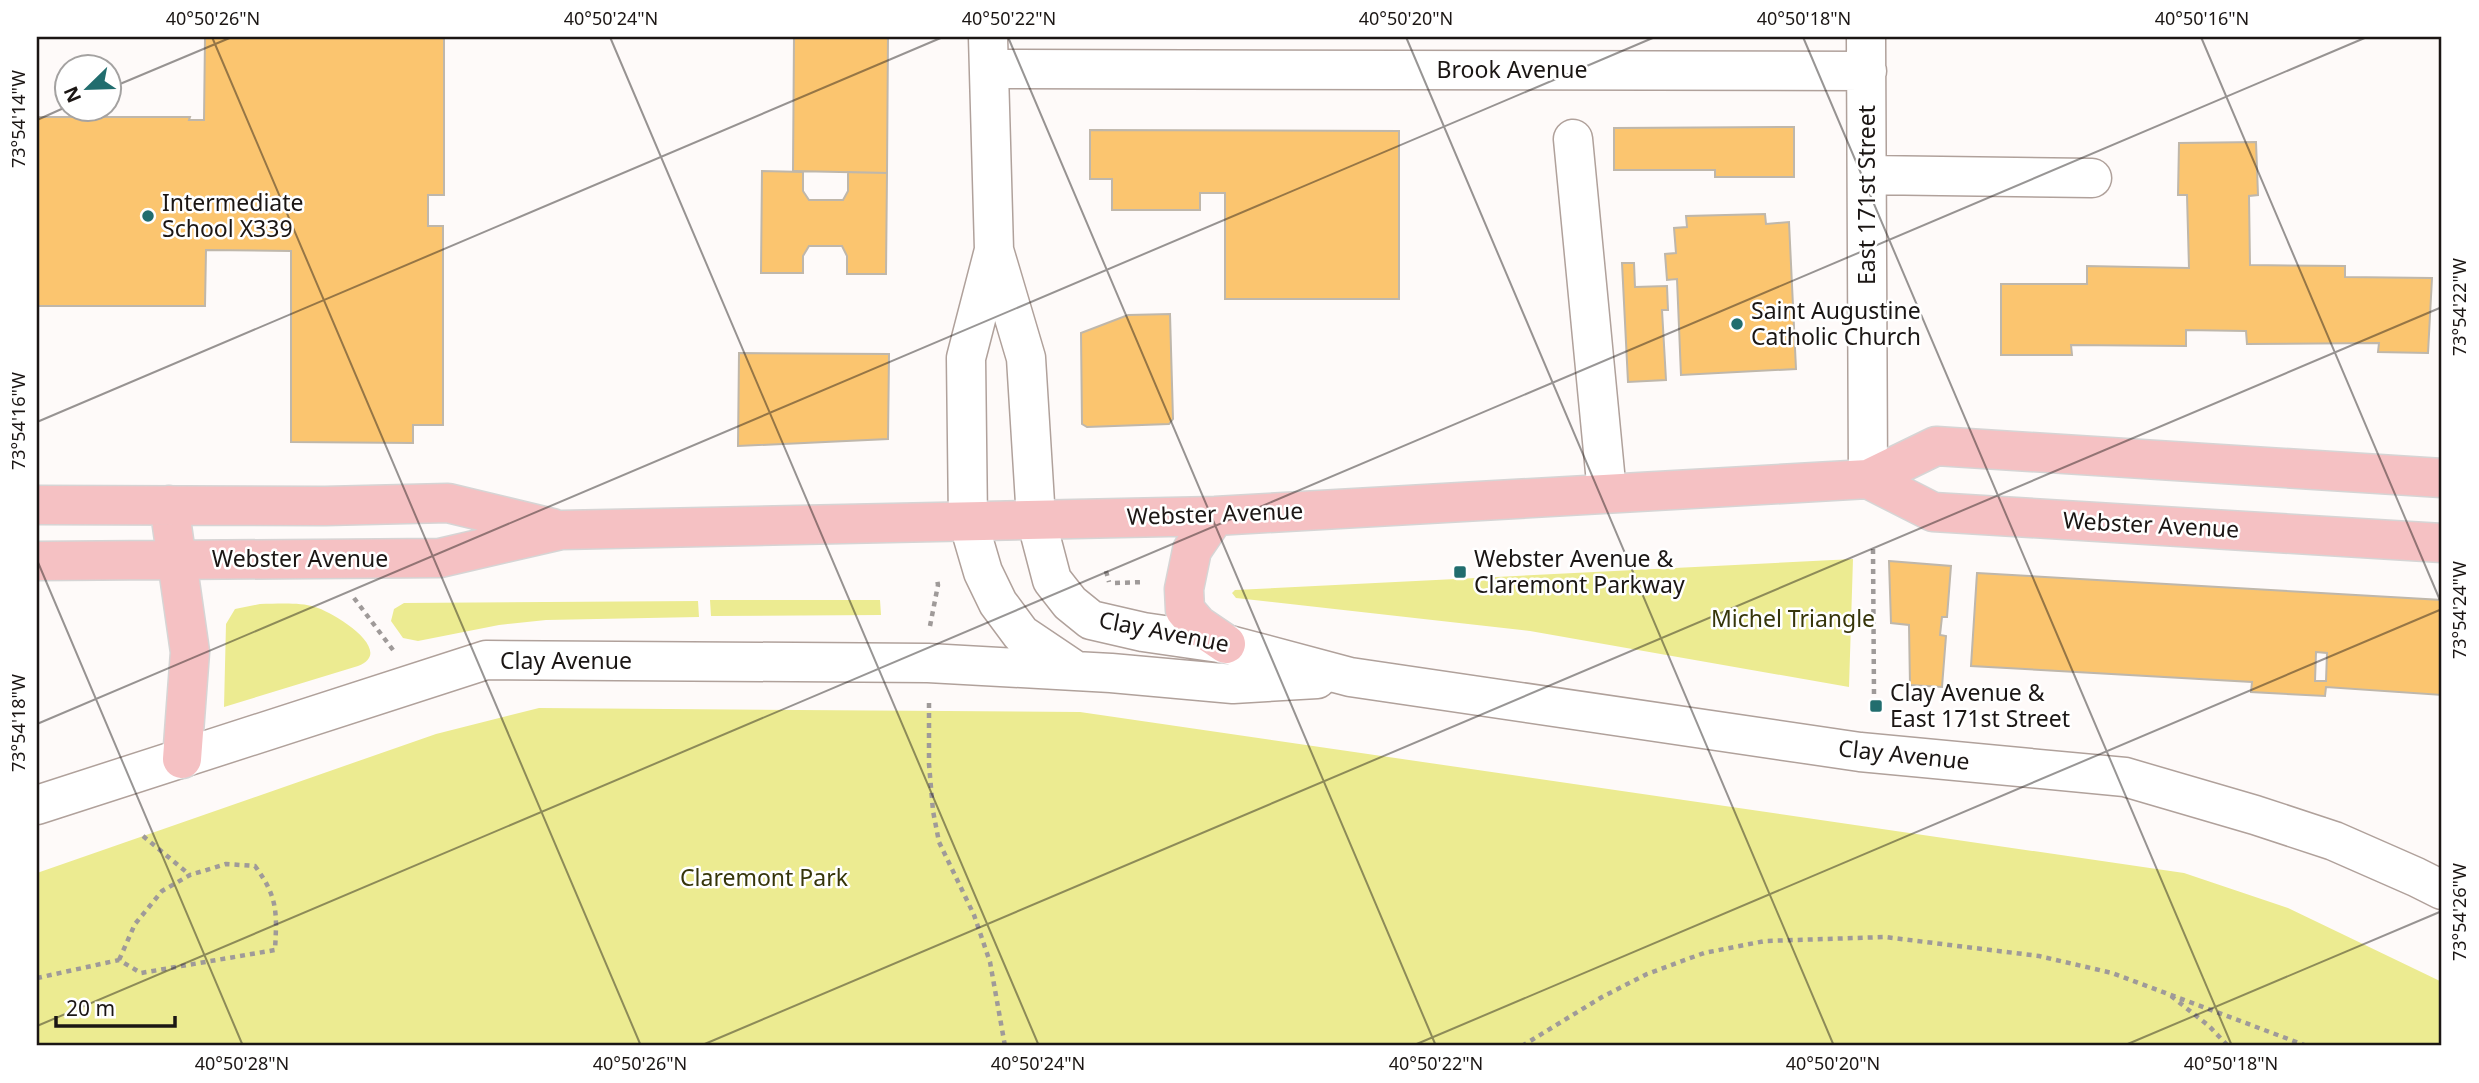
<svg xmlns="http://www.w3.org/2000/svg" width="2479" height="1083" font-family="'Noto Sans',sans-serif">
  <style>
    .green { fill: #eceb91 }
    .building { fill: #fbc56f; stroke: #bfb7ab; stroke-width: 2; fill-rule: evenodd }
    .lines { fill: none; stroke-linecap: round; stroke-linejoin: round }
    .minor-casing { stroke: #b0a19b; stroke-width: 41 }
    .major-casing { stroke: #d6d5d5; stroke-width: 41 }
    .path { stroke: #9f9a99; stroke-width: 4.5; stroke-dasharray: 5 5; stroke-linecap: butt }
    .minor { stroke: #fff; stroke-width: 38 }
    .major { stroke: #f5c1c3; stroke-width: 38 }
    .ticks { fill: none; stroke: #1b1614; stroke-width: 2; stroke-opacity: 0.45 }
    .poi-dot { fill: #216d6e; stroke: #fff; stroke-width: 2.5 }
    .labels { text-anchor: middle; stroke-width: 5; stroke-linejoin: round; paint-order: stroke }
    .street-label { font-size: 23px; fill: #1b1614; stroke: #fff }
    .poi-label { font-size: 23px; fill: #1b1614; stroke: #fff; text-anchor: start }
    .park-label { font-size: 23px; fill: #36350a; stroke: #fff }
    .neatline { fill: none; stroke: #1b1614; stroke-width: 2.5 }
    .ticks-label { font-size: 18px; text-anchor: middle; fill: #1b1614 }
  </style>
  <rect width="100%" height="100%" fill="#fefaf9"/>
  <path class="green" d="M1853,559l-4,128 -319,-56 -294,-33 -4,-5 3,-3z
    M710,600h170l1,15 -170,1z
    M698,601l1,16 -153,3 -47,5 -81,16 -15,-3 -12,-17 3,-12 10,-6z
    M260,604c17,0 39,-2 55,3 18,5 82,44 43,59l-134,41 2,-83 9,-15z
    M539,708l541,4 1104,161 104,35 154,74v64h-2405v-173l399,-139z"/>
  <path class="building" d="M205,37h239v158h-16v31h15v199h-30v18l-122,-1v-191l-85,-1 -1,56h-168v-189h153l-1,3h15z
    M794,37h94l-1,136 -94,-2z
    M1794,127v50h-79v-7h-101v-42z
    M1090,130l309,1v168h-174v-106h-25v17h-88v-31h-22z
    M2256,142l2,53 -9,1 1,69 95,1v11l87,1 -4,75 -50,-1 1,-9 -132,1 -1,-13 -60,-1v16l-115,-1 1,10h-71v-71h86v-18l102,2 -2,-73h-9l1,-52z
    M762,171l41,1v19l6,9h34l5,-9v-19l39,1 -1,101h-39v-18l-5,-10h-33l-6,10v17h-42z
    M1765,214l1,10 23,-2 7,147 -115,6 -4,-96 -10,1 -2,-26 11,-1 -2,-25 13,-1 -1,-11z
    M1622,263h12l1,24 32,-1 1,24h-6l4,70 -38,2z
    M1170,314l3,105 -4,5 -82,3 -5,-3 -1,-91 47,-18z
    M739,353l150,1 -1,85 -150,7z
    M1889,561l62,5 -4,51h-5l-2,18 6,1 -4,51 -32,-2 -1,-60 -18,-2z
    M1977,573l465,27v95l-116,-8 -1,9 -74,-4 1,-10 -281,-16zM2316,652l11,1 -1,28h-11z"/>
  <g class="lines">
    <g class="minor-casing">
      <path id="minor" d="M988,37l6,213 32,108 10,161 16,61 18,23 21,17 52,12 83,12 124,33 510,75 265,25 130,38 79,26 82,36 26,13
        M1866,37l2,442
        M989,69l878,2
        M1573,139l34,354
        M1867,175l225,3
        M994,250l-28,108 2,163 15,51 15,31 23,31 55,37
        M37,805l449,-145 442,3 183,10 122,11 84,-5"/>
    </g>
    <g class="major-casing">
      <path id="major" d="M1868,479l65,33 509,31
        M37,505l288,1 123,-3 104,25
        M169,505l21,147 -8,107
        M1215,516l-23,34 -8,39 1,21 13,15 28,19
        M37,561l403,-3 121,-28 654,-14 653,-37 68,-33 506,32"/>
    </g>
    <path class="path" d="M1873,549l1,146
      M1106,571l3,11
      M1115,583l30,-1
      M354,598l39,52
      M930,626l8,-41 -1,-6
      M929,703v61l4,47 6,31 35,73 16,47 15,84
      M143,836l47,39
      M37,978l82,-18 22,13 134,-23c2,-37 3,-53 -20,-84l-29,-2 -36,11 -28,16 -27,33 -16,36
      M2171,996l38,30 19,20
      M1522,1046l80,-49 45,-23 57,-21 61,-12 120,-4 154,19 73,17 195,73"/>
    <use href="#minor" class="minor"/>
    <use href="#major" class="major"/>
  </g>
  <path class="ticks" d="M212,37l429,1009M610,37l429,1009M1008,37l428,1009M1406,37l428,1009M1803,37l429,1009M2201,37l241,568M108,89l124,-52M37,120l29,-13M37,422l906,-385M37,560l206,486M37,724l1618,-687M37,1026l2330,-989M700,1046l1742,-739M1412,1046l1030,-437M2123,1046l319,-135"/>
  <g class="poi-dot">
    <circle cx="148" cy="216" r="7"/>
    <circle cx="1737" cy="324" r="7"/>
    <rect x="1453" y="565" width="14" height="14" rx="3.5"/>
    <rect x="1869" y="699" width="14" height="14" rx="3.5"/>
  </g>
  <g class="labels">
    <g class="street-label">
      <text x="1512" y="78">Brook Avenue</text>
      <text transform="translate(1867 195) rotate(-90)" y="8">East 171st Street</text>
      <text transform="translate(1215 514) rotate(-2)" y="8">Webster Avenue</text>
      <text transform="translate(2151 525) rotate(3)" y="8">Webster Avenue</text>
      <text x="300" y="567">Webster Avenue</text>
      <text transform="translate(1164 632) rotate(11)" y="8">Clay Avenue</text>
      <text x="566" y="669">Clay Avenue</text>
      <text transform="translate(1904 755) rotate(6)" y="8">Clay Avenue</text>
    </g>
    <g class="poi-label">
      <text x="162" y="211">Intermediate<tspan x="162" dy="26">School X339</tspan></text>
      <text x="1751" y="319">Saint Augustine<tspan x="1751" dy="26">Catholic Church</tspan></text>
      <text x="1474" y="567">Webster Avenue &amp;<tspan x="1474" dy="26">Claremont Parkway</tspan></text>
      <text x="1890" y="701">Clay Avenue &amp;<tspan x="1890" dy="26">East 171st Street</tspan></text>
    </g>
    <g class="park-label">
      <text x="1793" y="627">Michel Triangle</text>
      <text x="764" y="886">Claremont Park</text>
    </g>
  </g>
  <rect width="2479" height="1083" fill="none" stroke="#ffffff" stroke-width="77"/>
  <g transform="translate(88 88) rotate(247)"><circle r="33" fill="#ffffff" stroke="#a4a2a1" stroke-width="2"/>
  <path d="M0-5L12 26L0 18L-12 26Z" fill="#216d6e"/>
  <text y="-10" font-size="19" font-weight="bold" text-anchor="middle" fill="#1b1614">N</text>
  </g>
  <path d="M56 1016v10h119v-10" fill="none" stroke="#1b1614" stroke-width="3.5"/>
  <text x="66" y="1016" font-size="21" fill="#1b1614" stroke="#ffffff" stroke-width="5" paint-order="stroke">20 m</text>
  <rect x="38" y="38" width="2402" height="1006" class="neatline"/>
  <g class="ticks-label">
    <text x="213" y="25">40°50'26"N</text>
    <text x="611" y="25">40°50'24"N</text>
    <text x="1009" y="25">40°50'22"N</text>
    <text x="1406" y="25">40°50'20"N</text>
    <text x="1804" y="25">40°50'18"N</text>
    <text x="2202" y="25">40°50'16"N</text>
    <text transform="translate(19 119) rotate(-90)" y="6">73°54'14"W</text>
    <text transform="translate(2460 307) rotate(-90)" y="6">73°54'22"W</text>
    <text transform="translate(19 421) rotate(-90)" y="6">73°54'16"W</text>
    <text transform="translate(2460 610) rotate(-90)" y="6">73°54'24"W</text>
    <text transform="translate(19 723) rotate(-90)" y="6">73°54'18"W</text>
    <text transform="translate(2460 912) rotate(-90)" y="6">73°54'26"W</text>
    <text x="242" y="1070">40°50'28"N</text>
    <text x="640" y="1070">40°50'26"N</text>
    <text x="1038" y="1070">40°50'24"N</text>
    <text x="1436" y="1070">40°50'22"N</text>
    <text x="1833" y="1070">40°50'20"N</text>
    <text x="2231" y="1070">40°50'18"N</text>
  </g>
</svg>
